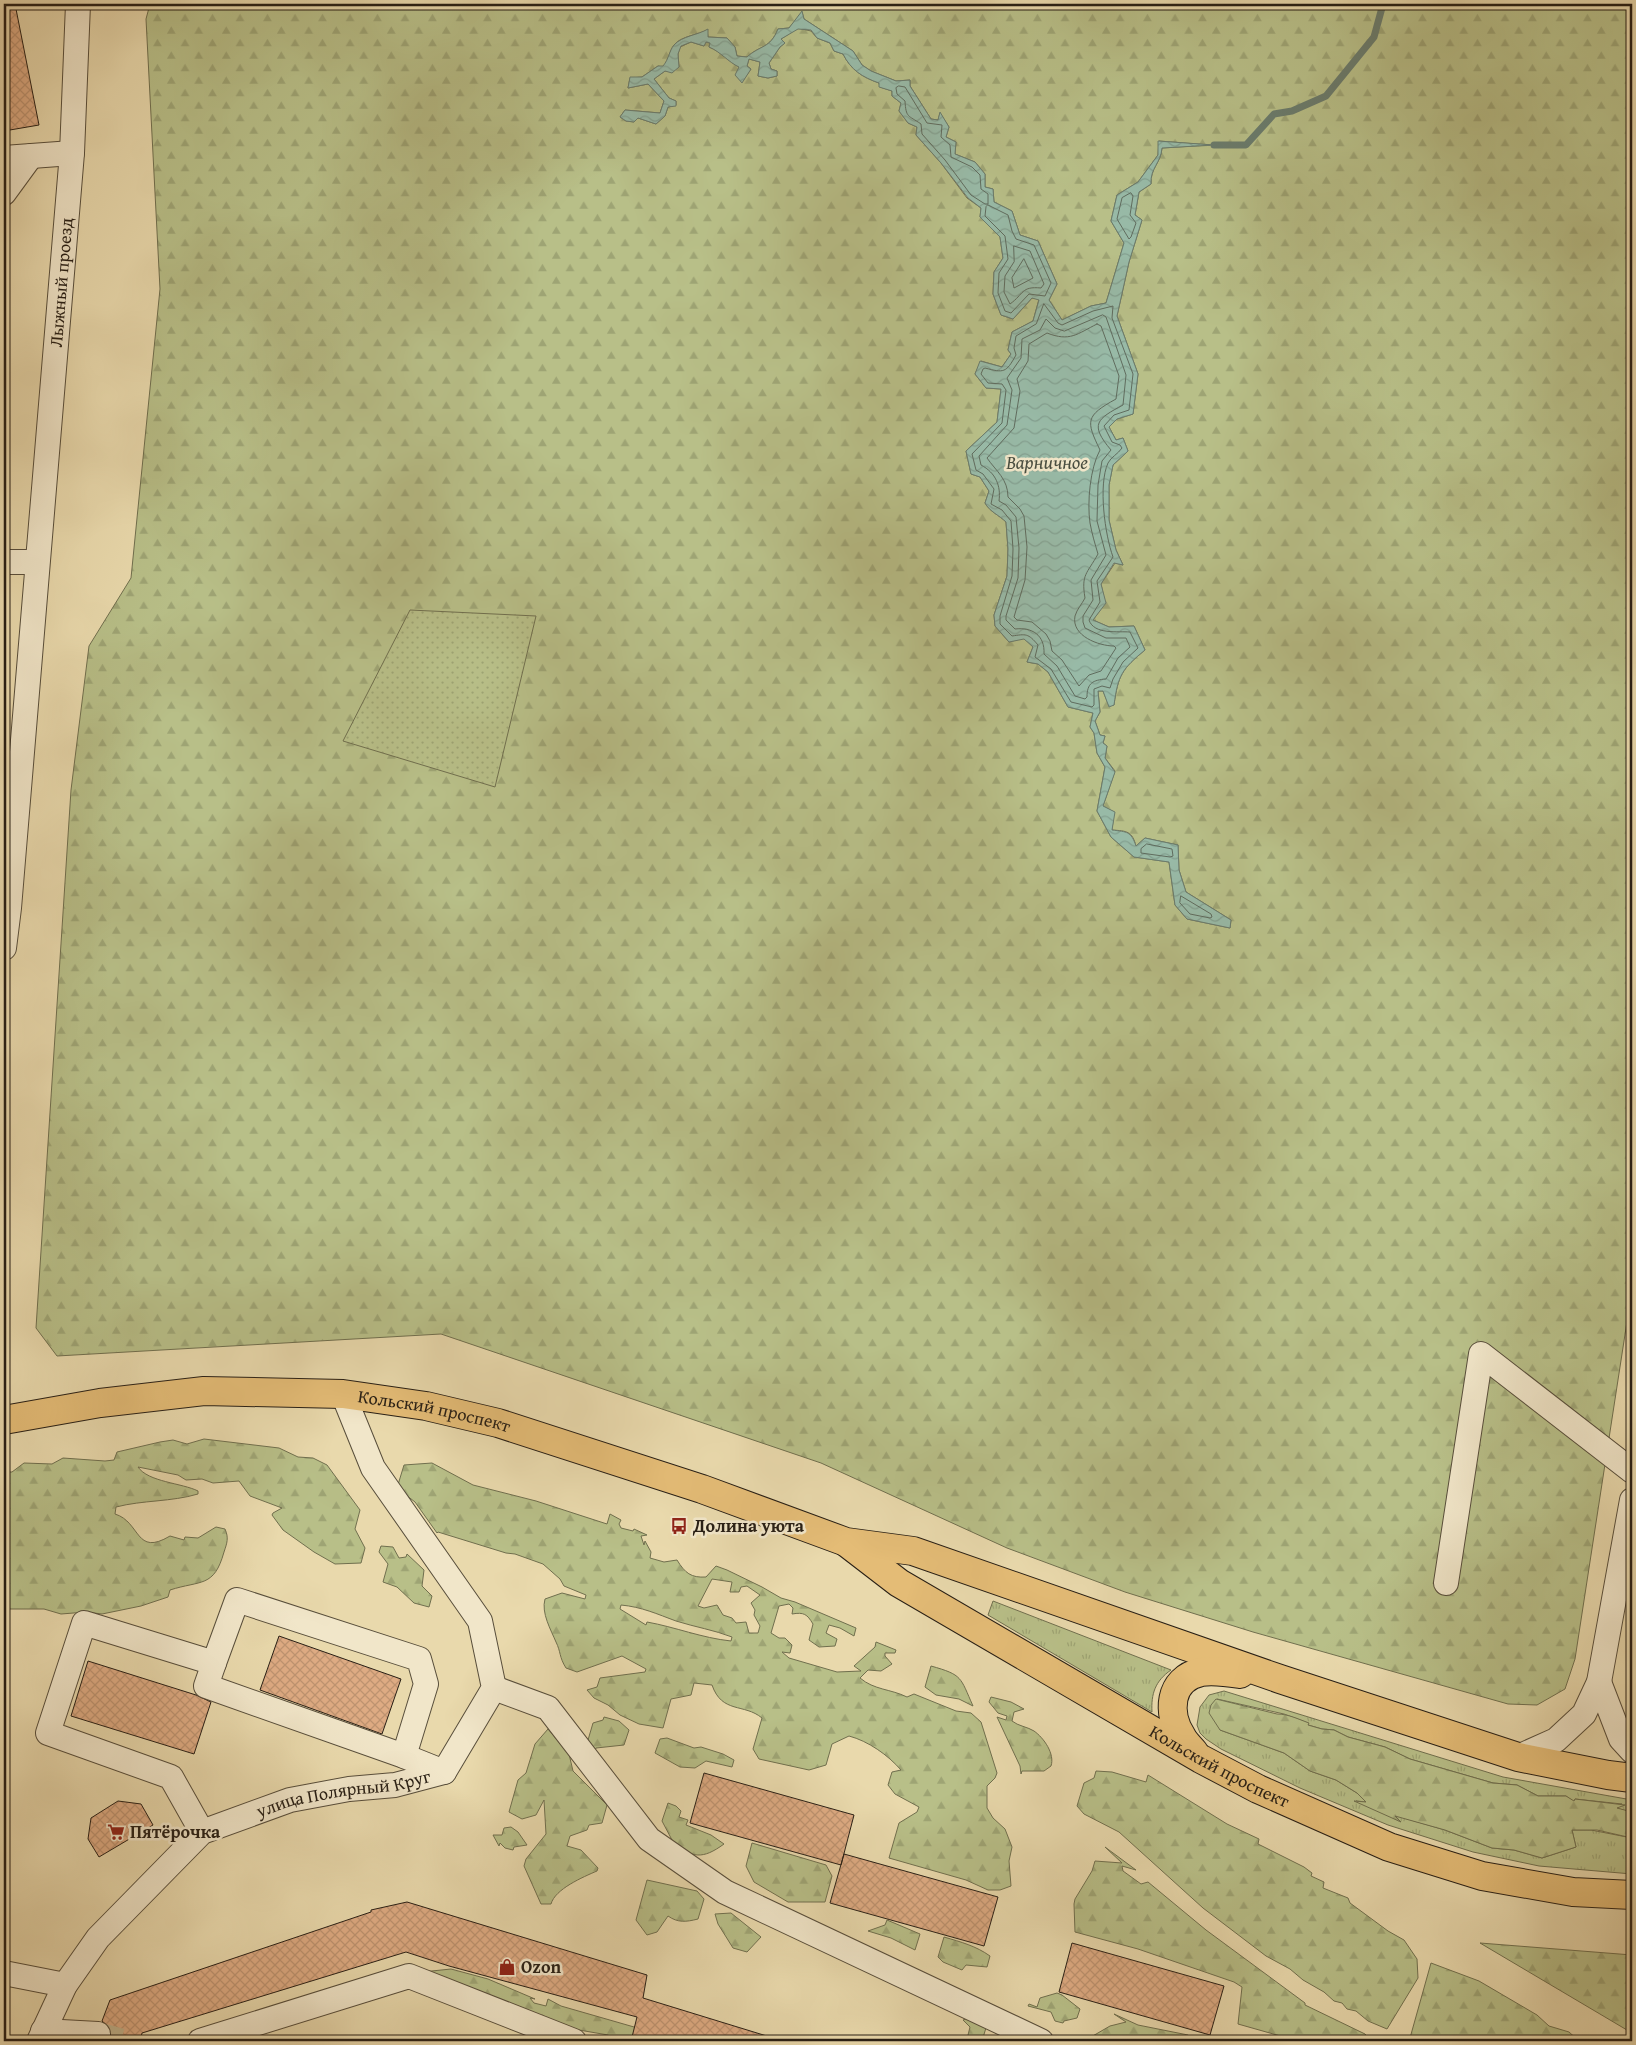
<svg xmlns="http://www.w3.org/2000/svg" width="1636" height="2045" font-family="'Gentium Book Plus',serif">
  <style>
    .grass { fill: url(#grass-tufts); stroke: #706f4e }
    .forest { fill: url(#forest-firs); stroke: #706f4e; fill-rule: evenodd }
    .park { fill: url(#park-dots); stroke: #706f4e }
    .water { fill: url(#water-waves); stroke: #6b7c6d }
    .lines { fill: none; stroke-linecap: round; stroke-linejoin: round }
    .shore { stroke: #606c5e; stroke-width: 1 }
    .stream { stroke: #6b7c6d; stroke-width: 7 }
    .building { fill: url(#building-cross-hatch); stroke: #281f15 }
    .minor-tunnel { stroke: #c2b48e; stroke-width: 24; stroke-dasharray: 24 12; stroke-linecap: butt }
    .minor-casing { stroke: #584e3b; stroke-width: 26 }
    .major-casing { stroke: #281f15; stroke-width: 30 }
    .minor { stroke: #f1e6c9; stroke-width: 24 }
    .major { stroke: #e4bc76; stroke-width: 28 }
    .labels { text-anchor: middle; stroke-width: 5; stroke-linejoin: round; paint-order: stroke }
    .street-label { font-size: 18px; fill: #281f15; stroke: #f1e6c9 }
    .poi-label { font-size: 18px; font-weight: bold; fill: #281f15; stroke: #f1e6c9; text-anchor: start }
    .water-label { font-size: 19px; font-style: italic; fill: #4a4e41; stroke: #f1e6c9 }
  </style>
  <defs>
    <pattern id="grass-tufts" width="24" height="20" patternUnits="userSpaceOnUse" patternTransform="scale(1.25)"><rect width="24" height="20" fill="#b8bf88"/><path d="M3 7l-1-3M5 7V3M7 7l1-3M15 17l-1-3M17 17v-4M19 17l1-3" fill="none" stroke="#9ea474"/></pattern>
    <pattern id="forest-firs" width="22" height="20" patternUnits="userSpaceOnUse" patternTransform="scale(1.25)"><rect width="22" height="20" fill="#b8bf88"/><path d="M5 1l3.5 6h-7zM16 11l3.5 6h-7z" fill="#9ea474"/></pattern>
    <pattern id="park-dots" width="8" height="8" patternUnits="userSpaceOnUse" patternTransform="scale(1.25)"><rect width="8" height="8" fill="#b8bf88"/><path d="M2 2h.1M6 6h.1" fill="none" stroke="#9ea474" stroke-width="1.8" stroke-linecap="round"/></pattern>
    <pattern id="water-waves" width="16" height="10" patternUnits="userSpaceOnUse" patternTransform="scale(1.25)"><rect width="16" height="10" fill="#98baa7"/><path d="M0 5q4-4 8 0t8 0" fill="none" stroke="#839f8f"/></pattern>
    <pattern id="building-cross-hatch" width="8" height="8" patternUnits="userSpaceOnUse" patternTransform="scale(1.25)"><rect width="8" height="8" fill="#deab83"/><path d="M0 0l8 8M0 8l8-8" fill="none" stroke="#be9370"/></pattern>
  </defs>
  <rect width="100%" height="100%" fill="#e9d9ac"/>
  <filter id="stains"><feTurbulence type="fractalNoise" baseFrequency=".004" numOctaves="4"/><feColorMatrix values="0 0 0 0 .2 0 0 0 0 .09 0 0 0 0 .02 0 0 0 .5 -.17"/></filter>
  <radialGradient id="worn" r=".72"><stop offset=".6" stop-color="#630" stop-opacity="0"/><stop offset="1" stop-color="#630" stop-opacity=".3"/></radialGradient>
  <path class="grass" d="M993,1601l178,69c-16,11 -20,24 -19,42l-164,-97z
    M1224,1691l279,86 129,23v12h-2l-14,-4 1,-3 5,-1 -47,-5 -1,3 -8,-6h-28l-21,-11 -24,-2 -83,-24 -25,-12 -37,-10 -14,-7 -12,-1 -14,-4v-2l-24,-9 -67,-15 3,31 64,23 26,18 26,9 21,13 10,9 -11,-1 38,14 51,15 47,18 22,2 28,8 34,-11 -4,-17h19l41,8v36l-93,-8 -66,-14 -85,-27 -88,-37 -79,-39 -15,-10 -6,-6 -3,-8 3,-18 9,-12z"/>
  <path class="forest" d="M150,4h1482v1285l-57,370 -10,30 -28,16 -29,-1 -255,-72 -128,-40 -118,-44 -186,-85 -380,-129 -384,22 -21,-28 35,-538 18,-144 42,-68 29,-289 -14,-270zM802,12l2,7 49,32 9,14 9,6 25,10 14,-1v6l21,33 7,1 2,-7 9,14 -3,10 10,5 -1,12 20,8 10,12v13l8,2 1,13 18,9 8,24 18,6 19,43 -8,16 13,20 29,-14 15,-3 18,-60 -13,-22 6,-26 21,-13 20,-27 1,-14 51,4 -48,3c-1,15 -12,20 -11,36l-12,8 -4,23 7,5 -13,42 -12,54 21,58 -5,40 -16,5 -8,8 7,13 7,-2 5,13 -15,14 -4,20v35l7,30 7,15 -8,-2 -14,21 4,19 -12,17 16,7 25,-1 11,24c-23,19 -27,25 -31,55l-5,1 -6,-15h-5l2,21 -5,9 5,14 5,1 -2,7 4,3 -2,12 10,13 -12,35 11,6 -2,18c15,1 20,1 24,16l9,-8 33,7 1,25 7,22 45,28 -1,8 -43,-9 -12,-14 -6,-43 -35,-5 -23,-20 -14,-26 8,-44 -8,-14 -3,-20 -4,-6 3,-14 -25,-6 -20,-35 -10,-8 -11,-2 6,-15 -9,-9 -15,4 -14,-16 -1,-11 13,-39 1,-27 -2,-27c-7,-7 -16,-10 -21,-19l4,-12 -9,-14 -9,-3 -5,-23 31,-29 4,-33 -15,-1 -11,-14 6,-13 21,6 9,-13 -3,-4 4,-18 21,-11 6,-22 -7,-1 -19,21 -12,-4 -8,-21 1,-22 9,-14 -3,-21 -20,-20 1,-9 -14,-10 -26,-35 -25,-28 1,-8 -9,-4 -9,-12 2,-8 -9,-7v-5l-12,-4 -1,-4c-17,-6 -28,-13 -36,-29l-9,-3 -4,-8 -13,-5 -6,-7 -13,-3 -17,11 4,4 -5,4 -11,16 2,6 6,2v5l-9,2 -10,-2 2,-14 -11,-3 -2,7 4,3 -9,13 -6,-7 3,-8c-10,-5 -17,-15 -30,-20l1,-4 -4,-1 -2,4 -13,-4 -11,5 -2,7 1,13 -7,5 -7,-1 -11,8 15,19 7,3v4l-8,2 -3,9 -9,8 -18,-6 -4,4 -8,-1 -6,-4 5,-7 35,3 4,-12 -16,-17 -20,4 2,-10 12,-1 16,-11 5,1c6,-8 6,-15 11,-22 7,-9 24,-10 33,-15l1,7 19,1 8,9 2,9 10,1c13,-12 23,-8 31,-28l11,-1z
    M204,1439l75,9 19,9 15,1 14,7 33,45 -5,19 10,19 -4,15 -26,1 -21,-12 -31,-22 -11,-15 1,-2 9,-5 -32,-12 -11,-15 -26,2 -11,-4 -16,1 -8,-5 -40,-8c10,15 44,16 60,24v3c-27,8 -55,6 -82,13l-1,7c26,8 20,43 55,22l14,4 1,-3 13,1 18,-11 9,2c4,9 2,14 -1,23 -10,36 -23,28 -54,38l-2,7 -27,9 -39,8 -16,-2 -25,2 -17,-5h-40v-137h8l12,-9 28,1 11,-6 42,3 9,-1 3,-8 43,-10 13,-2 14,4z
    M432,1463l41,22 63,16 71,23 3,-10 11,6 -2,4 2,4 12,3 1,-2 13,6 -6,1 3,9 1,-4 6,11 -1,6 14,4 13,-2c8,13 14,18 29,17l10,-11 11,4 35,17 19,11 14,4 61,26 -2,8 -14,-8 -11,-3 -3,8 11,6 -2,7 -16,1 -10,-7 4,-16c-6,-10 -9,-12 -21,-10l1,-6 -4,-4 -10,2 -8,27 8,5h6l7,7 -2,8 -8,-1 7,6 48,14 24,-1 -7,-5 21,-19 1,-5 20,8 -1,3h-10v3l7,8 -11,7 -13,-1 -8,8c14,12 31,11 47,19l7,-3 42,17 15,2 10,9 16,51 -2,5 -8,8v22l6,10 12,11 7,18 -3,14 2,25 -11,4h-12l-22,-10 -77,-22 10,-35 18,-11 2,-5 -24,-13 -7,-9 4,-13 9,-2c-13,-15 -33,-29 -52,-34l-17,8 -6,21 -17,5 -50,-11 -6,-10 9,-31c-18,-15 -40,-4 -50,-33l-18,-2 -3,12 -20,4 -8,29 -24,-4 -19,-9 -12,-10 -14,-7 -7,-8 10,-3 3,-9 45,-6 1,-3 -24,-13 -45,16 -11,-4c-7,-11 -5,-16 -10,-26 -5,-12 -15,-29 -11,-43l17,-6 23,6 1,-4 -22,-9 -4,-7 -17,-15 -28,-10 -9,-1 -68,-21 -1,1 -22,-31 -18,-14 7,-23zM712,1579l20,3 -2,10h9l2,-5 6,-1 13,9 -9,8 4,7 -1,5 6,11 -2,7h-9l-3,-11 -10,1 -4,-5 -9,-3 -6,-10 -13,3 -6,-2zM621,1605c21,2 36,9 55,16 19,6 38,9 56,16l-1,4c-29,-3 -56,-14 -84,-19l-1,3 -26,-16z
    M381,1546l12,1 6,11 7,-1 1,-3 17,16 -2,16 10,10 -3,11 -15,-4 -17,-16 -14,-5 5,-18 -9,-12z
    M931,1666c32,9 29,11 42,40l-14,-7 -23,-4 -11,-8z
    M991,1697l20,5 13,7 -10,3 -2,9c6,5 16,6 22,10 10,7 21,23 17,35l-7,5h-22l-1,3 -1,-8 -23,-49 9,3 1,-4 -9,-3 -9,-11z
    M1216,1699l61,15c11,0 21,5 32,9l-1,2 14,4 12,1 14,7 37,10 25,12 83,24 24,2 21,11h28l8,5 1,-2 50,6 -8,3 15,4v26l-35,-8h-25l4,17 -34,11 -28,-8 -22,-2 -47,-18 -50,-14 6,6 -47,-21 12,1 -9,-9 -21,-13 -26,-9 -26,-18 -64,-23 -11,-17 2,-8z
    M604,1717l15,4 10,9 -5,15 -28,3 -3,7 -5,-15 5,-17 10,-3z
    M548,1729l21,25 4,17 34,34 -5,18 -13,2 -2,5 -17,6 -3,10 14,4 17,18 -1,3c-14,6 -42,18 -46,33h-10l-17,-38 2,-7 20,-25 -2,-34 -8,15 -14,4 -13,-7 9,-32 8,-7 9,-29z
    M667,1738l27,10 7,-1 22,7 11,6 -2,7 -26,-6 -11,7 -15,-1 -25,-14 5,-14z
    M1096,1771l16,1 34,10 2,-7 79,49 32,15 -1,5 46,23 8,6 -1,3 13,6 -1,6 25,10 2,5 38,28 16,9 13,19 1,19 -31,51 -19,-8 -12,-10 -9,-2 -5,-6 -8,-2 -10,-9 -21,-12 -13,-11 -24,-13 -63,-48 -84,-76 -35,-18 -7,-8 7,-23 10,-5z
    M668,1803l8,3 5,5 -2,6 9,3 -2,5 25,10 13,9c-22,16 -30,13 -53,1l1,-5 -10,-19z
    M511,1827l7,5 9,13 -13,2 -1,3 -8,-2 -5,-5 -1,3 -6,-11h9l2,-7z
    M752,1843l74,22 6,11 -7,26h-37l-34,-20 -8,-16z
    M1105,1847l31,23 -14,-4 1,5 18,13 7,-2 58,48 99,73v2l60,29 6,7h-73l-60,-17 4,-37 -8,-5 -96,-33 -63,-17 -1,-28 1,-5 17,-28 3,-10 27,2z
    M647,1880l50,11 7,8 -6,20c-12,3 -20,4 -30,-3l-11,16 -10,3 -11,-15z
    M731,1913l30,24 -14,15 -14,-4 -15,-24 -3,-10z
    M887,1920l33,14 -5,16 -24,-12 -23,-7 17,-6z
    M944,1937c17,5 32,9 46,19l-3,11 -21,-2 -4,5 -19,-8 -5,-5z
    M1480,1943l152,12v78z
    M1431,1963l48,18 58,34 12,11 20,6 10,9h-163l-6,-3z
    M451,1969l37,10 47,20 -5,-1 4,5 12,3 2,-7 13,7 80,23 -3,9 -20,3 -10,-6 -29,-5 -72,-20 -85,-38z
    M1057,1993l5,2 18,14 -3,9 -13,3 -1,2 -8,-2 -4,-9 -23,-6 1,-2 8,3 3,-9z
    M981,2013l8,5 -7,23 -9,-2 -5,-4 2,-8 -7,-7z
    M1114,2014l24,11 50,10 7,6h-105l1,-4 19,-11 16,-4z"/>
  <path class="park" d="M410,610l126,6 -41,171 -152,-46z"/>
  <path class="water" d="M802,11l2,8 49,32 9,14 9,6 25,10 14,-1v6l21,33 7,1 2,-8 9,15 -3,10 10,5 -1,12 20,8 10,12v13l8,2 1,13 18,9 8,24 18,6 19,43 -8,16 13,20 29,-14 15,-3 18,-60 -13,-22 6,-26 21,-13 20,-27v-14l56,4 -52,3c-1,15 -12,20 -11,36l-12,8 -4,23 7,5 -13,42 -12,54 21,58 -5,40 -16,5 -8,8 7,13 7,-2 5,13 -15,14 -4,20v35l7,30 7,15 -9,-2 -13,21 5,19 -13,17 16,7 25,-1 11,24c-23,19 -27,25 -31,55l-5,2 -6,-16h-5l2,21 -5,9 5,14 5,1 -2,7 4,3 -2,12 10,14 -12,34 12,6 -3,18c15,2 19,1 24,16l9,-8 33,7 1,25 7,22 45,28 -1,8 -43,-9 -12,-14 -6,-43 -35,-5 -23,-20 -14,-26 8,-44 -8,-14 -3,-20 -4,-6 3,-14 -25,-6 -20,-35 -10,-8 -11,-2 6,-15 -9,-8 -15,3 -14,-16 -1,-11 13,-39 1,-27 -2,-27c-7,-7 -16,-10 -21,-19l4,-12 -9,-14 -9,-3 -5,-23 31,-29 4,-33 -15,-1 -11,-14 5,-13 22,6 9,-13 -3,-4 4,-18 21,-11 6,-21 -7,-2 -19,21 -12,-4 -8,-21 1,-22 9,-14 -3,-21 -20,-20 1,-9 -13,-10 -27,-35 -25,-28 1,-8 -9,-4 -9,-12 2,-8 -9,-7v-5l-13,-4v-4c-17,-6 -28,-13 -36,-29l-9,-3 -4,-8 -13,-5 -6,-8 -13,-1 -17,10 4,4 -5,4 -11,16 2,6 6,2v5l-9,2 -10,-2 2,-14 -11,-3 -2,7 4,3 -9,14 -7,-8 4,-8c-11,-5 -18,-15 -30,-20l1,-4 -4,-1 -2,4 -13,-4 -10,4 -3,8 1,13 -7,6 -7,-2 -11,8 15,19 7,3v5l-8,1 -3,9 -9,8 -18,-6 -4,4 -8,-1 -6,-4 5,-7 35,3 4,-12 -16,-17 -20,4 2,-11h12l16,-11h5c6,-7 6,-15 11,-21 8,-9 24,-10 34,-16v8l19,1 8,9 2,9 10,1c13,-12 23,-8 31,-28l11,-1z"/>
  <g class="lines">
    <path class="shore" d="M899,86l6,1 22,36 15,2 -1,12 9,8 1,12 21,10 8,8 1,14 7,5v10h-3l-14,-9 -26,-35 -23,-26 -1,-10c-13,-9 -15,-6 -16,-23l-8,-7 -1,-6z
      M1131,193l2,3 -3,19 6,8 -5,14 -2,2 -12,-20 5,-21z
      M988,205l20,10 4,16 4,8 18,6 17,38 -6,13 -16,-2 -18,19 -6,-2 -7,-18 1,-20 9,-14 -3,-23 -20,-20 1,-9z
      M1014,246l16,5 14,33 -3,4c-20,-2 -17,6 -31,16l-6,-12 1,-16 9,-14z
      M1024,259l9,19 -19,10 -2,-10z
      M1044,304l14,19 4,2 31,-14 20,-5 -1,12 21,56 -4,36 -15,5 -10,11 8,16 8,3 2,3c-4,6 -11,9 -14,15 -10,22 -3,72 5,94l-16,24 3,21 -11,18c5,15 29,11 41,12l8,16 -15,14 -10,17 -3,9 -8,-2 -8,3v16l-2,2 -21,-5 -20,-33 -16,-12 3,-12c-10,-12 -12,-11 -26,-9l-12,-12v-8l12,-40 1,-27 -2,-28 -9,-11 -11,-6 3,-15 -11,-15 -7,-4 -4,-16 30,-31 4,-33 -4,-6 -14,-1 -7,-9 2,-5 2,-1c19,5 21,5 31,-13l-2,-7 2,-12 20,-12z
      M1103,315l3,2 20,58 -3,30c-26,14 -34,19 -12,45l-9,11 -4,24 -1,36 9,34 -15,25 2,20 -10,16v6l2,6 21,10h20l4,9 -12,11 -12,21c-13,1 -19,4 -19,18l-2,2 -10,-3 -18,-30 -13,-12c1,-19 -12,-27 -29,-25l-9,-9v-4l12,-38 1,-30 -3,-31 -10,-12 -7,-4c2,-15 -3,-28 -18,-36l-2,-9 28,-31 5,-35 -5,-12 14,-20 1,-19 18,-9 6,-11 9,9 9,3z
      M1097,324l4,2 18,50 -3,23c-31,17 -30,22 -16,51 -10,18 -13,53 -10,73 2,11 5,21 8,31 -11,20 -17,20 -13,44 -3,6 -8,11 -10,18 -4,20 24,30 39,30l2,2 -15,23 -12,4 -10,11 -17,-26 -10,-9 -2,-10 -4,-7 -14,-12 -15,-2 -3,-3 11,-37 2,-33 -3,-31 -4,-7 -12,-12c0,-18 -12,-26 -21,-39l27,-30 6,-37 -3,-12 11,-18 1,-17 18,-11c23,9 30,1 50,-9z
      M1147,844l25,5 1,7 -3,1 -29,-4v-4z
      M1181,896l30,18 1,3 -2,1 -20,-4 -10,-11z"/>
    <path class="stream" d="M1214,145h32l28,-31 18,-3 34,-15 48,-59 9,-33"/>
  </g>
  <path class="building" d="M4,4h11l24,121 -35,6z
    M279,1636l122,43 -19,55 -122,-44z
    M88,1661l108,34 15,7 -17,52 -123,-38z
    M704,1773l150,42 -13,50 -151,-42z
    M118,1801l23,3 12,21 -54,32 -11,-18 3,-21z
    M844,1854l154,43 -14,49 -154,-43z
    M407,1902l240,73 -4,23 127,39v4h-139l6,-24 -188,-51 -43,-14 -264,81 -2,8h-30l2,-6 -2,-7 -8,-7 8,-21 261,-88v-2z
    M1072,1943l152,43 -14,49 -151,-43z"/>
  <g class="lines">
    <path class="minor-tunnel" d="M98,2034l25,7"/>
    <g class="minor-casing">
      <g id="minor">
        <path d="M4,158l68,-5"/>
        <path d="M4,193l27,-37"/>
        <path d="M4,562h33"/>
        <path id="s1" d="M4,948l5,-40 63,-755 6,-149"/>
        <path d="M1446,1583l35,-229 151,117"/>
        <path d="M214,1663l-8,23 198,70"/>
        <path d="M1599,1682l22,57 11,12"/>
        <path d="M494,1688l54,20 101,131 76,53 316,149"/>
        <path d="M1518,1757l38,-17 28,-26 15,-32 33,-182"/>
        <path d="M202,1832l-31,-55 -123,-44 36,-110 130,40 23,-63 182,59 7,25 -22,72 40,16"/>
        <path d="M4,1973l61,12"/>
        <path d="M43,2031l55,3"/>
        <path id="s2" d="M39,2041l26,-56 33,-47 104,-106 88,-32 59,-11 46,-4 49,-13 50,-84 -14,-67 -107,-153 -30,-74"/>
        <path d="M200,2041l209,-65 165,65"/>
      </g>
    </g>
    <g class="major-casing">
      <g id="major">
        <path id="s3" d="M4,1420l96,-17 104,-12 139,3 83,12 72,17 204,66 144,53 67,9 367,128 238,78 90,18 24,3"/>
        <path id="s4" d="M847,1543l52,40 302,176 57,30 131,58 93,29 91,16 59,3"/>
        <path d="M1194,1752c-4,-5 -9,-9 -12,-15 -15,-23 -14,-58 19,-65 13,-2 26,0 39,2"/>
      </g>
    </g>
    <use href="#minor" class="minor"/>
    <use href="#major" class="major"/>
  </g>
  <defs>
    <g id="bus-bare" transform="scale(1.35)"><path d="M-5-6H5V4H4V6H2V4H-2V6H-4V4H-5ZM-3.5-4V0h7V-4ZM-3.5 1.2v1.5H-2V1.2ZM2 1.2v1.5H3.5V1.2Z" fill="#8f2418" stroke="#f1e6c9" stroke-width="2.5" paint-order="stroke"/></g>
    <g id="supermarket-bare" transform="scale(1.35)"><path d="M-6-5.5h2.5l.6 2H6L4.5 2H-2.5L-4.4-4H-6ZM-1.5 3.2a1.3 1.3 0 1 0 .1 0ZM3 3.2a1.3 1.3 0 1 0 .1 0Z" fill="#8f2418" stroke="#f1e6c9" stroke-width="2.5" paint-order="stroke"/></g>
    <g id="shop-bare" transform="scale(1.35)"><path d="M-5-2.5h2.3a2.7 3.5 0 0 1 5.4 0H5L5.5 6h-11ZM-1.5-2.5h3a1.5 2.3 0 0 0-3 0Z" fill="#8f2418" stroke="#f1e6c9" stroke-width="2.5" paint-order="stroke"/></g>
  </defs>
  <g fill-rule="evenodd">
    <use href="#bus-bare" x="679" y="1526"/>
    <use href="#supermarket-bare" x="116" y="1832"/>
    <use href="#shop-bare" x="507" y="1967"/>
  </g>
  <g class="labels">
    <g class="street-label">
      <text dy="6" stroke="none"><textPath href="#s1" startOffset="668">Лыжный проезд</textPath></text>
      <text dy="6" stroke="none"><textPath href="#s3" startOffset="434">Кольский проспект</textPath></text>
      <text dy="6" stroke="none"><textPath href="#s4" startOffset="435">Кольский проспект</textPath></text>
      <text dy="6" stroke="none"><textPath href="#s2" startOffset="415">улица Полярный Круг</textPath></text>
    </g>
    <g class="poi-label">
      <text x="693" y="1532">Долина уюта</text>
      <text x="130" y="1838">Пятёрочка</text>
      <text x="521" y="1973">Ozon</text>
    </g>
    <g class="water-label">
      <text x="1047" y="469">Варничное</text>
    </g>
  </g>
  <rect width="1636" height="2045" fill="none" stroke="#e9d9ac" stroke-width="20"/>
  <rect x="5" y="5" width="1626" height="2035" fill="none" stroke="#281f15" stroke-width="2.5"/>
  <rect x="10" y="10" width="1616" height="2025" fill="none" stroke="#281f15"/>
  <rect width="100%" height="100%" filter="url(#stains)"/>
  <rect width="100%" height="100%" fill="url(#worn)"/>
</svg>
